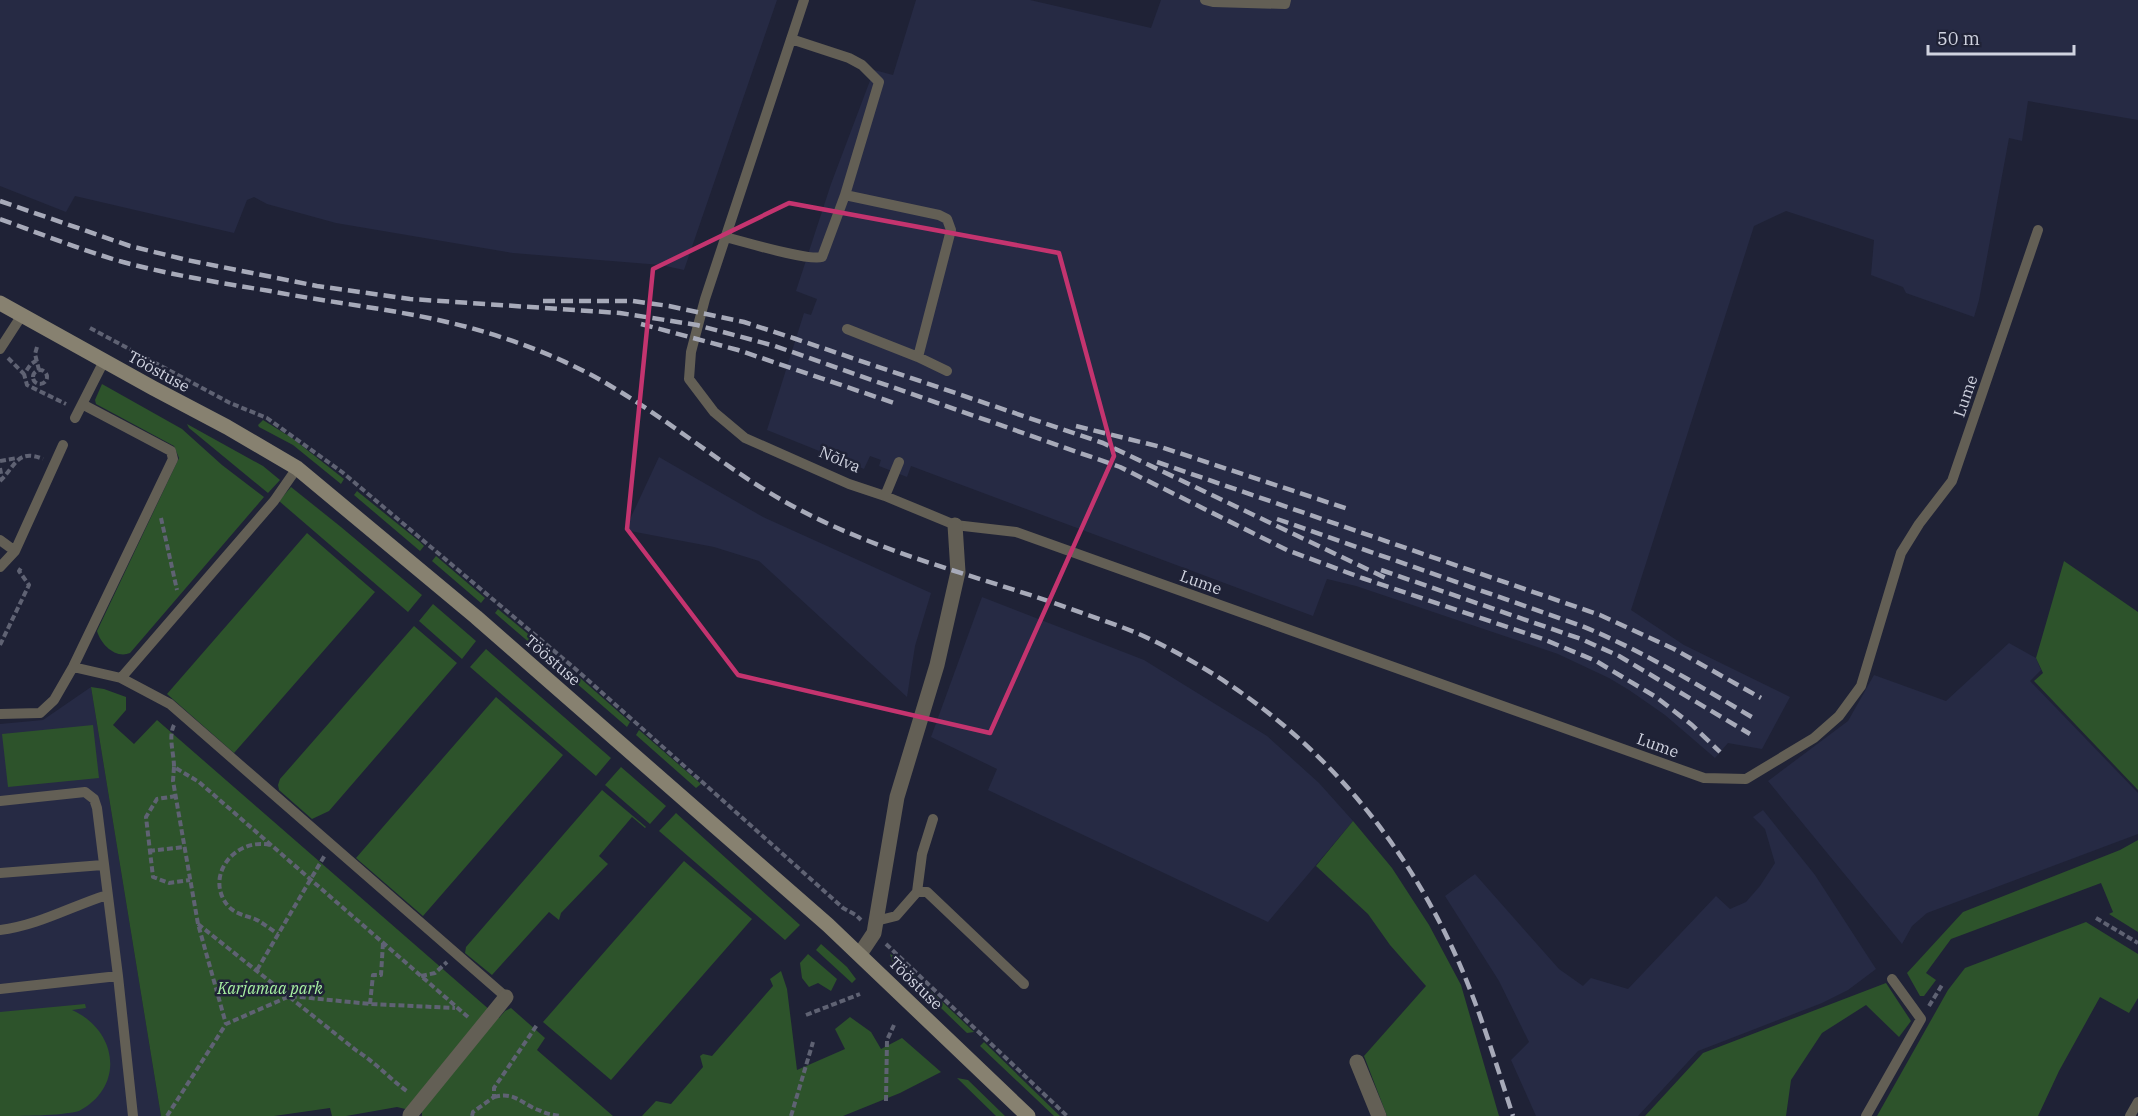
<svg xmlns="http://www.w3.org/2000/svg" width="2138" height="1116" font-family="'IBM Plex Serif',serif">
  <style>
    .built { fill: #262a44 }
    .green { fill: #2d532b }
    .lines { fill: none; stroke-linecap: round; stroke-linejoin: round }
    .path { stroke: #5f6273; stroke-width: 4; stroke-dasharray: 6 3; stroke-linecap: butt }
    .lane { stroke: #635f55; stroke-width: 10 }
    .street { stroke: #635f55; stroke-width: 15 }
    .secondary { stroke: #878170; stroke-width: 15 }
    .rail { stroke: #a7aab9; stroke-width: 4.5; stroke-dasharray: 12 6; stroke-linecap: butt }
    .marked { fill: none; stroke: #c4346f; stroke-width: 4.5; stroke-linejoin: round }
    .labels { text-anchor: middle; stroke-width: 5; stroke-linejoin: round; paint-order: stroke }
    .street-label { font-size: 16px; fill: #d0d3e0; stroke: #1f2236 }
    .park-label { font-size: 16px; font-style: italic; fill: #a7f1a2; stroke: #1f2236 }
  </style>
  <rect width="100%" height="100%" fill="#1f2236"/>
  <path class="built" d="M0,0h777l-93,270 -23,-5 -148,-12 -177,-30 -69,-19 -13,-7 -7,3 -13,33 -159,-37 -9,16 -66,-26z
    M916,0h114l121,28 10,-28h977v120l-110,-19 -6,40 -13,-3 -30,162 -5,17 -68,-24 -3,-6 -32,-12 3,-35 -88,-29 -32,15 -123,384 53,35 106,52 -28,52 -34,-6 -13,15 -50,-43 -36,-25 -20,-12 -51,-24 -202,-68 -29,-7 -14,37 -402,-150 -4,11 -28,-11 2,-6 -11,-4 -6,13 -97,-39 37,-117 7,2 6,-16 -21,-8 35,-107 43,-114 19,5z
    M659,457l104,60 168,76 -16,53 -8,51 -148,-136 -45,-14 -89,-17z
    M982,597l162,63 123,76 52,47 34,38 -85,101 -280,-132 9,-21 -66,-32z
    M2009,643l27,15 5,12 -11,11 108,112v41l-211,79 -15,13 -10,18 -134,-163 80,-60 26,-46 72,26z
    M91,687l70,429h-161v-392l43,-4z
    M1763,810l52,65 61,94 -28,21 -26,13 -124,48 -60,65h-102l-25,-56 18,-18 -30,-61 -54,-85 30,-22 84,95 24,17 8,-8 37,11 88,-93 14,13 16,-7 14,-16 15,-23 -10,-34 -12,-12z"/>
  <path class="green" d="M102,384l80,45 40,36 42,32 -134,156c-14,6 -29,-8 -33,-22l82,-173 -5,-12 -78,-42 -1,-4z
    M263,420l29,18 52,41 -3,5 -48,-39 -34,-18 -1,-2z
    M187,424l76,42 17,14 -12,13 -79,-65z
    M291,487l50,40 81,68 -14,17 -129,-111z
    M357,491l63,51 4,4 -4,5 -66,-56z
    M307,533l68,59 -141,161 -67,-59z
    M436,556l49,42 -4,5 -49,-42z
    M2064,561l74,51v178l-104,-109 9,-8 -7,-15z
    M433,604l43,37 -14,18 -43,-38z
    M498,609l72,60 -4,5 -71,-61z
    M414,626l43,37 -128,148 -17,8 -33,-29 -1,-5 2,-6z
    M486,649l125,109 -15,18 -126,-109z
    M579,677l51,45 -3,5 -52,-45z
    M91,687l13,2 22,8v13l-13,15 21,19 23,-24 342,298 6,-7 6,-3 34,30 -8,12 76,66h-191v-3l-25,-6 -51,9h-14l-2,-8 -56,8h-113z
    M496,697l67,58 -140,161 -67,-58z
    M93,725l6,53 -91,9 -6,-53z
    M639,730l62,54 -5,4 -60,-53z
    M621,767l45,39 -16,18 -45,-39z
    M602,790l44,37 -1,1 -13,-11 -33,39 9,8 -47,49 -2,7 -10,-8 -57,63 -27,-22 1,-6z
    M676,813l124,112 -15,15 -126,-109z
    M1353,821l39,47 37,57 32,60 38,131h-112l-23,-60 62,-70 -36,-41 -22,-31 -52,-48z
    M2138,840v92l-29,-18 4,-2 -12,-29 -150,56 -25,34 10,7 -12,16h-4l-13,-23 56,-61 157,-62z
    M684,861l68,58 -141,161 -68,-58z
    M2086,922l52,32v44l-9,15 -29,-16 -41,74 -21,45h-161l71,-126 17,-22z
    M821,944l26,23 9,12 -4,4 -36,-33z
    M808,954l29,25 -6,12 -13,-8 -9,4 -7,-9 -2,-15z
    M890,954l4,2 80,76 -7,1 -75,-72z
    M781,971l6,18 10,81 48,-21 -10,-20 15,-12 21,15 10,17 21,-11 39,34 -41,21 -57,23h-201l14,-15 15,3 32,-37 -3,-11 3,-2 9,2 61,-70 -3,-7z
    M1886,983l25,38 -12,16 -33,-32 -44,28 -31,47 -5,36h-141l58,-63z
    M85,1004l1,4 -14,2c45,20 54,76 7,101 -20,5 -57,5 -79,5v-104z
    M984,1042l76,74h-6l-74,-70z
    M957,1078l11,2 37,36h-9z"/>
  <g class="lines">
    <path class="path" d="M90,328l140,75 37,15 75,54 237,200 264,236 13,7 5,5
      M37,347l-2,7 4,16
      M8,358l16,16
      M37,360l-6,4 -7,10 3,11 39,19
      M33 377a7 7 0 1 1 14 0a7 7 0 1 1-14 0Z
      M0,461l17,-3
      M0,468l2,11
      M0,481c15,-14 17,-33 43,-22
      M161,518l16,72
      M0,645l29,-60 -10,-14 2,-3
      M174,725c-6,12 0,28 0,42l25,15 269,235
      M174,767l-1,14 25,143 28,100
      M176,796l-19,3 -11,18 7,60 16,6 21,-3
      M270,845c-36,-8 -67,33 -41,62 8,8 20,9 30,14 6,4 13,9 19,13
      M149,851l36,-4
      M2096,918l42,25
      M198,924l159,127c19,12 33,28 51,41
      M886,944l181,172
      M257,970l68,-115
      M421,976l14,-3 12,-11
      M370,1004l3,-29h8l2,-32
      M1929,1006l13,-21
      M806,1015l54,-21
      M494,1097c22,-6 28,8 47,14 6,3 13,4 19,5
      M886,1101l1,-61 7,-15
      M167,1116l59,-92 64,-28 80,8 85,4
      M472,1116l1,-4 21,-15v-9l43,-63
      M791,1116l22,-74"/>
    <path class="lane" d="M804,0l-99,299 -14,53 -2,27 25,33 31,26 104,46 36,12 70,29 61,7 688,246 42,1 68,-41 25,-22 22,-30 40,-133 18,-29 33,-43 86,-251
      M1205,0l8,2 72,2 1,-4
      M791,39l58,19 13,7 17,17 -34,113
      M725,237c20,5 82,24 97,20l23,-62 94,20 8,4 4,11 -33,127 29,14
      M847,329l71,28
      M0,349l22,-34
      M75,418l29,-57
      M885,496l14,-34
      M0,540l15,11
      M0,567l15,-16 48,-106
      M73,667l48,11 49,26 336,293
      M121,678l153,-177 23,-33
      M0,714l40,-1 14,-13 19,-33 100,-208 -2,-8 -89,-47
      M0,801l85,-9 9,7 3,9 21,168 15,140
      M0,873l103,-8
      M917,892l5,-38 11,-35
      M876,921l20,-5 21,-24h10l97,92
      M0,930c37,-4 72,-24 107,-35
      M0,989l118,-13
      M1866,1116l55,-97 -29,-40
      M2130,1116l8,-14"/>
    <path class="street" d="M860,954l14,-21 23,-136 40,-132 21,-93 -3,-47
      M1357,1062l22,54
      M410,1115l96,-118"/>
    <path class="secondary" d="M0,303l153,85 74,39 70,41 179,149 352,308 200,191"/>
    <path class="rail" d="M0,201l130,45 57,14 130,26 93,13 210,14 77,12 78,21 345,121 167,83 75,28 181,61 53,22 60,36 36,28 28,27
      M0,219c41,15 81,31 123,43 48,13 98,21 147,29 67,13 135,19 201,37 47,13 96,32 138,57 67,39 126,92 195,127 89,46 187,67 281,102 23,8 47,16 69,27 132,65 231,167 295,300 27,56 45,116 64,175
      M543,301h90l36,5 75,16 52,17 307,104 287,137
      M641,324l97,26 159,54
      M1076,426l85,21 187,62
      M1157,462l443,153 74,34 87,49
      M1277,519l305,107c61,25 116,59 173,93
      M1381,570l200,69 38,17 131,78"/>
  </g>
  <path class="marked" d="M789,203l270,50 55,203 -124,277 -252,-58 -111,-146 26,-260z"/>
  <g class="labels">
    <g class="street-label">
      <text transform="translate(159 371) rotate(29)" y="6">Tööstuse</text>
      <text transform="translate(1965 396) rotate(-71)" y="6">Lume</text>
      <text transform="translate(840 459) rotate(23)" y="6">Nõlva</text>
      <text transform="translate(1201 582) rotate(20)" y="6">Lume</text>
      <text transform="translate(553 660) rotate(41)" y="6">Tööstuse</text>
      <text transform="translate(1658 745) rotate(20)" y="6">Lume</text>
      <text transform="translate(916 983) rotate(44)" y="6">Tööstuse</text>
    </g>
    <g class="park-label">
      <text x="270" y="994">Karjamaa park</text>
    </g>
  </g>
  <path d="M1928 45v9h146v-9" fill="none" stroke="#d0d3e0" stroke-width="3"/>
  <text x="1937" y="45" font-size="18" fill="#d0d3e0" stroke="#1f2236" stroke-width="4.5" paint-order="stroke">50 m</text>
</svg>
